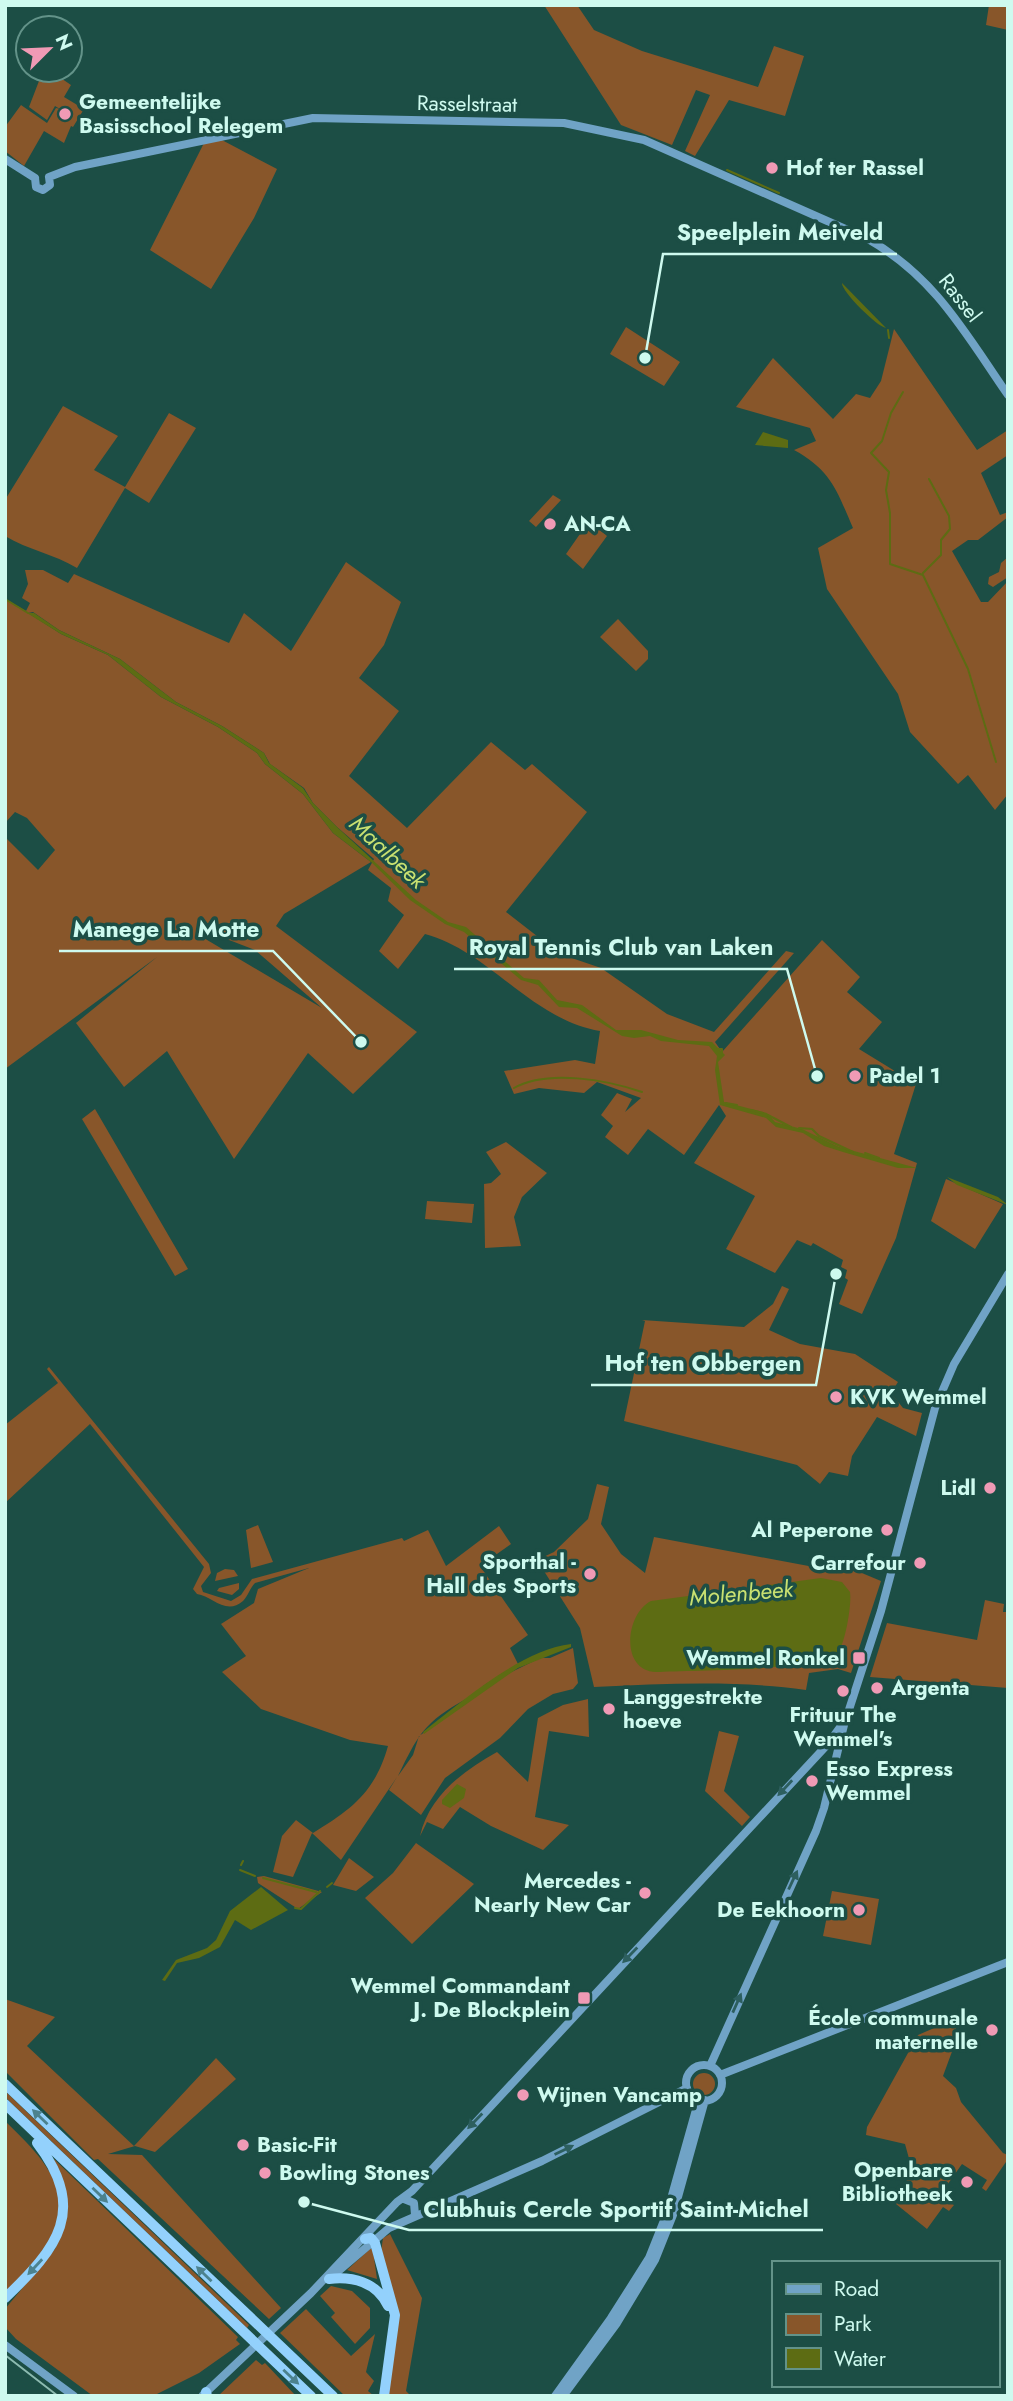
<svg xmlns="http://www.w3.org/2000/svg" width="1013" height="2401" font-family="Jost,sans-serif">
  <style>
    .green { fill: #88562a; fill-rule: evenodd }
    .water { fill: #5d6c13 }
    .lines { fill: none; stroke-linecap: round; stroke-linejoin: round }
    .stream { stroke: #5d6c13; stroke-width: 2 }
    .secondary { stroke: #70a3c6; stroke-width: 8 }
    .highway { stroke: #93d1fc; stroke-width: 10 }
    .tram { stroke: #8cbab0; stroke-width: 2 }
    .oneway { fill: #2d5f5f }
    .oneway2 { fill: #4c828e }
    .poi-dot { fill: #f09ab5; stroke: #1c4e45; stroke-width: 2.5 }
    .labels { text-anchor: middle; stroke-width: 7; stroke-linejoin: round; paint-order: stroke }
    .poi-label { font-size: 21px; font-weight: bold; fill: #cefaef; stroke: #1c4e45; text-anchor: start }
    .street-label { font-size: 21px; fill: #cefaef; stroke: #1c4e45 }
    .water-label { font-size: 23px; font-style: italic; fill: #c9e171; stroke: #1c4e45 }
    .leader { fill: none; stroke: #cefaef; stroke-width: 2.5 }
    .callout-dot { fill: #cefaef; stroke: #1c4e45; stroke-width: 2.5 }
    .callout-label { font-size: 23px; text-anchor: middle; font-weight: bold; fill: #cefaef; stroke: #1c4e45; stroke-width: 7; stroke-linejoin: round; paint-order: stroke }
  </style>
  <rect width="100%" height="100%" fill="#1c4e45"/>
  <path class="green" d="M544,5h33l17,25 48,21 116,36 16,-41 30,10 -19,60 -56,-16 -34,56 -10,-5 25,-56 -14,-5 -24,55 -51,-20z
    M989,5h19v25l-22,-5z
    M43,70h6l22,15 -7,12 20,12 -11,18 -2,-1 -7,17 -20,-12 -20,35 -19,-15v-24l16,-22 26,18 9,-15 4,1 -5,-3 -8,14 -18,-13 10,-26 -2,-1z
    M220,139l57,30 -23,49 -43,71 -61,-39 54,-107z
    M626,327l54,35 -16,24 -54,-32z
    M894,329l83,121 31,-20v25l-27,18 19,42 8,-3v5l-30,23h-10l-16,11 29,51h7l20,-21v213l-13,16 -27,-35 -10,9 -48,-52 -12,-38 -71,-105 -9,-41 35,-20c-16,-37 -22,-58 -59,-78l22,-9 -6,-13 -74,-21 37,-49 60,61 23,-25 14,4 11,-17z
    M63,406l55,30 -24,34 31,17 44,-74 27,15 -47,75 -24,-15 -48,80c-23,-14 -49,-18 -72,-32v-36z
    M553,495l8,5 -25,27 -7,-6z
    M589,521l18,15 -24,33 -17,-15z
    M1008,557v20l-15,10 -5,-3 1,-7 10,-5 2,-9z
    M346,562l55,40 -17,43 -25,33 40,33 -50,65 58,52 84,-86 34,28 7,-6 55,48 -81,100 54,42 41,14 66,46 47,18 72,-81 8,2 -79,89 7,10 100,-112 38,37 -13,15 35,30 -23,27 57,35 -22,70 23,9 -21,75 -34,76 -23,-10 9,-24 -3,-2 2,-8 -6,-3 2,-7 -30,-17 -2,3 -14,-6 -22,33 -49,-24 29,-53 -61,-33 32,-47 -7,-11 -35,50 -36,-26 -20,26 -23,-18 8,-11 -12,-11 16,-22 15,6 -7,13 16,-14 -44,-16 -13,11 -45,-5 -25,6 -10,-23 71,-11 20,4 5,-33c-68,-11 -111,-80 -175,-97l-27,35 -19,-18 25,-36 -16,-14 3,-13 -23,-18 6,-11 -37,-32 -24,-24 -9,-15 -34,-24 -6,-11 -42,-27 -46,-24 -56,-43 -61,-29 -26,-18 -5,1 33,21 47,21 53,42 57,30 39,26 8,11 38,30 30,39 38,29 -87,52 -8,12 141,106 -64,62 -45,-41 -74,106 -67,-108 -43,36 -48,-64 81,-66 -152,112v-232l33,33 17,-20 -28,-32 -12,-6 -10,11v-224l21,12 4,-8 -8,-5 6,-14 -3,-14h18l25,13 6,-9 155,69 15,-30 47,38zM211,933l44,17 67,58 -125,-74z
    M618,619l30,32v8l-12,12 -36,-34z
    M95,1109l93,160 -13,7 -93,-157z
    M506,1142l41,31 -25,24 -8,20 7,29 -36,2 -1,-64 7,-1 10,-9 -15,-22z
    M946,1179l57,25 -28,45 -44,-28z
    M427,1201l47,3 -2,19 -47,-4z
    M782,1286l7,3 -20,41 31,14 55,10 43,28 -7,11 12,15 19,5 -6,23 -39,-19 -25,39 -4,20 -19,-4 -9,12 -23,-19 -173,-44 21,-100 -3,-1 102,7 29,-23z
    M49,1367l160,197 2,9 -10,13 2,6 28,9 10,-6 11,-16 150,-41 2,3 24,-11 18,36 53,-40 12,18 -31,22 48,69 -18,13 8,16 -35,22 57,-28h10l23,-10 5,35 -5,6 -20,5 -25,15 -28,29 -55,40 -24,37 -32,-25 8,-13 -56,83 -29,-27 -19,44 -20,-5 9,-36 14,-16 17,13c39,-24 62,-41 75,-87l-38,-6 -89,-31 -39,-37 24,-16 -25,-32 33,-21 4,-14 51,-21 -54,15c-5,5 -7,13 -12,18 -17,15 -31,-5 -46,-7l-4,-5 11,-22 -114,-143 -85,79v-78l53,-42 -11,-14zM466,1699l2,3 -49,34 -6,19 -15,21c20,-41 26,-54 68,-77z
    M597,1484l12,3 -8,37 20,30 24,19 9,-36 176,33 3,-9 48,20 -30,92 -13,-4 -29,4 -3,17c-72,-10 -141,-6 -212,-3l-14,-59 -43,-68 17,-8 34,-33z
    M258,1525l15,37 -22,6 -5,-38z
    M225,1569l9,1 4,6 -23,5 2,-8z
    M239,1583v6l-7,6 -15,-4 2,-3z
    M985,1600l19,4 -1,8h5v76l-138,-11 17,-54 90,17z
    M588,1699l1,38 -40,-6 -14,86 34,8 -26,25 -52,-24 -31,-19 -17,22 -16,-7 -7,14c9,-40 43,-65 77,-84l31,30 10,-64 25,-13z
    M719,1731l20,5 -15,55 26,26 -8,9 -37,-35z
    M416,1843l58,41 -62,60 -47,-46 28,-25z
    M349,1858l25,19 -18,14 -23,-6z
    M264,1876l58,16 -24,17 -40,-26 -1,-6z
    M832,1891l47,8 -8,46 -48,-9z
    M5,1999l50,18 -28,29 107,100 82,-88 20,21 -81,73 -20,-6 -27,8 34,1 139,153 -12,11 -171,-160 -4,1 -89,-89z
    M955,2019l2,19 -14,38 13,12 5,14 42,51 5,2v4l-22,32 -4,-3 5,-8 -25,-16 -22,31 14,10 -5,6 -6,-4 -16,22 -31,-25 12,-17 -2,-10 7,-4 -8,-29 -39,-9 1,-8 51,-92z
    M693 2084a11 11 0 1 1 22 0a11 11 0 1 1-22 0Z
    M5,2091l244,234 -2,3 -242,-231z
    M5,2121c38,37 76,73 41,128 -10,16 -28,30 -41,43z
    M54,2159l184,178 -2,3 4,4 -41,29 -46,23h-60l-77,-57 -11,-12v-18l50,-60 10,-23z
    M390,2234l32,64 -16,93 5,5h-24l10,-62 -16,-82 2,-14z
    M371,2248l2,3 4,28 -30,-9z
    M331,2286l21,5 18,17v20l-15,16 -24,-27 4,-4 -15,-17z
    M306,2309l45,47 24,-22 -9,38 8,9 -6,10 6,5h-29l-65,-63z
    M256,2360l6,5 3,-2 31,33h-78z"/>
  <path class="water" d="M842,283l44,45c-9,-1 -45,-37 -44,-45z
    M763,432l25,8v8l-33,-3z
    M27,613h7l25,17 61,29 56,43 46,24 42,27 5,10 34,25 10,15 24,24 79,73 32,22 18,5 58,51 15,2 18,20 25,5 34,25h25l37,10 34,2 13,13 -7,7 6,40 43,11 8,9 27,7 37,18 78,21h-19l-55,-16 -19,-6 -21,-13 -27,-6 -10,-9 -46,-13 -5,-35 2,-14 -8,-10 -48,-5 -11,-5 -16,2 -12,-2 -45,-28 -18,-1 -21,-22 -17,-5 -57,-48 -19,-8 -35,-24 -39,-38 -38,-29 -30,-39 -38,-30 -8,-11 -39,-26 -57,-30 -53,-42 -47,-21z
    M947,1177l51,20 10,8 -51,-20z
    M821,1578l21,4 8,10c2,12 -5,54 -13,62 -17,17 -150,16 -181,18 -36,-1 -31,-58 -5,-71z
    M571,1644v3l-53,21 -94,66 -1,-2c39,-31 98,-82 148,-88z
    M457,1784l9,5 -2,9 -14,10 -8,-4v-4z
    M261,1887l27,23 -37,20 -16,-10 -15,27 -21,11 -22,5 -12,18 -3,-1 14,-20 31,-12 9,-8 14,-29z"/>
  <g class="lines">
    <path class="stream" d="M727,170l52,23
      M888,330l1,8
      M903,392l-12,21 -9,28 -11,12 18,19 -3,18 4,23v51l33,11 45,94 28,93
      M923,573l18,-18v-15l9,-11 -1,-13 -20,-37
      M5,599l23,14
      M717,1049h5v6
      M514,1088c34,-19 93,-8 128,4
      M726,1103l11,2
      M751,1110l12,3
      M768,1115l23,12
      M799,1128l13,1 7,7 34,16
      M865,1153l14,5
      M241,1865l2,-4
      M240,1870l15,6
      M263,1878l53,14
      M327,1887l5,-4
      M295,1908l6,1 19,-18"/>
    <path class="secondary" d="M5,159l30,19
      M49,177l26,-10 238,-49 251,5 80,17 224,99c68,39 97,94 140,156
      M35,178l1,9 7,3 7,-5 -1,-8
      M686 2083a18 18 0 1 1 36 0a18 18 0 1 1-36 0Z
      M710,2066l106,-235 8,-23 20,-83
      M720,2075l288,-113
      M404,2199l10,4 1,12
      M335,2274l54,-46 153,-67 145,-73
      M5,2345l69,51
      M203,2395l108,-102 86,-91 15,-11 415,-446 19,-26 35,-108 54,-203 19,-44 54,-90
      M555,2396l56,-78 38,-60 18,-45 32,-114
      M563,2396l54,-73 38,-63 18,-45 32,-115"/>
    <path class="highway" d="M5,2084l328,312
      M5,2104l306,292
      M365,2239l6,-1 4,5 20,72 -11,81
      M329,2279c23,-3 48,3 59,27
      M5,2298c53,-50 83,-89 32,-155
      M206,2392l1,4"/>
    <path class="tram" d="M5,2355l53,41"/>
  </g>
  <defs><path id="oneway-solid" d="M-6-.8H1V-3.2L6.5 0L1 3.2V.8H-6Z" transform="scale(1.75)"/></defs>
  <g class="oneway">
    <use href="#oneway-solid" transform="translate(785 1788) rotate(133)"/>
    <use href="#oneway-solid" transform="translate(793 1880) rotate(-65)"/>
    <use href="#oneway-solid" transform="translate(630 1955) rotate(134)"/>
    <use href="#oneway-solid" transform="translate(737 2003) rotate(-66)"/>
    <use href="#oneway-solid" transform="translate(475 2121) rotate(134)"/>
    <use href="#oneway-solid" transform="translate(564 2150) rotate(-26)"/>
  </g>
  <g class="oneway2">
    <use href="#oneway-solid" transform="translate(40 2117) rotate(-136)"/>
    <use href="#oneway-solid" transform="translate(100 2195) rotate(44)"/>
    <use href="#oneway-solid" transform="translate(35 2267) rotate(133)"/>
    <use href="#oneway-solid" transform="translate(204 2274) rotate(-136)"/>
    <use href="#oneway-solid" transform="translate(291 2377) rotate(43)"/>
  </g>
  <g class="poi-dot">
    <circle cx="65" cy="114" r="7"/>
    <circle cx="772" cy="168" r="7"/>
    <circle cx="550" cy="524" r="7"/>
    <circle cx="855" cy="1076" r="7"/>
    <circle cx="836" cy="1397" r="7"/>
    <circle cx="990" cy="1488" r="7"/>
    <circle cx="887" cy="1530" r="7"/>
    <circle cx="920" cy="1563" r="7"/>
    <circle cx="590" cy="1574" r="7"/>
    <rect x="852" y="1651" width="14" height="14" rx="3.5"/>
    <circle cx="877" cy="1688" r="7"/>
    <circle cx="843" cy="1691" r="7"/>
    <circle cx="609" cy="1709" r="7"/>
    <circle cx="812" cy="1781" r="7"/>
    <circle cx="645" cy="1893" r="7"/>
    <circle cx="859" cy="1910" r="7"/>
    <rect x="577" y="1991" width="14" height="14" rx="3.5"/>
    <circle cx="992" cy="2030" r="7"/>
    <circle cx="523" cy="2095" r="7"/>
    <circle cx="243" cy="2145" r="7"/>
    <circle cx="265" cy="2173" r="7"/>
    <circle cx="967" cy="2182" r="7"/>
  </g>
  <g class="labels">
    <g class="poi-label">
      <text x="79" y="109">Gemeentelijke<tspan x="79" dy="24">Basisschool Relegem</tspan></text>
      <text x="786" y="175">Hof ter Rassel</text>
      <text x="564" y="531">AN-CA</text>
      <text x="869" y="1083">Padel 1</text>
      <text x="850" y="1404">KVK Wemmel</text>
      <text x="976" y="1495" text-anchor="end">Lidl</text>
      <text x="873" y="1537" text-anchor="end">Al Peperone</text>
      <text x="576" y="1569" text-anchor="end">Sporthal -<tspan x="576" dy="24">Hall des Sports</tspan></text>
      <text x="906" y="1570" text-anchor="end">Carrefour</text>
      <text x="845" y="1665" text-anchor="end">Wemmel Ronkel</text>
      <text x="891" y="1695">Argenta</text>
      <text x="623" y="1704">Langgestrekte<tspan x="623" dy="24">hoeve</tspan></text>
      <text x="843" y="1722" text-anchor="middle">Frituur The<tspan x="843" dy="24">Wemmel's</tspan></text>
      <text x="826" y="1776">Esso Express<tspan x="826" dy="24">Wemmel</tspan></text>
      <text x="631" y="1888" text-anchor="end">Mercedes -<tspan x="631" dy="24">Nearly New Car</tspan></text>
      <text x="845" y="1917" text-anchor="end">De Eekhoorn</text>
      <text x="570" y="1993" text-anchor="end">Wemmel Commandant<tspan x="570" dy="24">J. De Blockplein</tspan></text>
      <text x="978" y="2025" text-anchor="end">École communale<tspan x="978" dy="24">maternelle</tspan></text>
      <text x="537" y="2102">Wijnen Vancamp</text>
      <text x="257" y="2152">Basic-Fit</text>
      <text x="953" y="2177" text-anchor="end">Openbare<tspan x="953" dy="24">Bibliotheek</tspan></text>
      <text x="279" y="2180">Bowling Stones</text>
    </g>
    <g class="street-label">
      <text transform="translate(467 104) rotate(1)" y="7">Rasselstraat</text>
      <text transform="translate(960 298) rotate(52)" y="7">Rassel</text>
    </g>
    <g class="water-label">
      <text transform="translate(388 852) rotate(43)" y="8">Maalbeek</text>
      <text transform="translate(741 1593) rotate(-5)" y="8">Molenbeek</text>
    </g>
  </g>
  <path class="leader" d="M645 358L663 254H897M361 1042L273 951H59M817 1076L787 969H454M836 1274L816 1385H591M304 2202L409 2230H823"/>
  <g class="callout-dot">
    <circle cx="645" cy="358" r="7"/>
    <circle cx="361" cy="1042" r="7"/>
    <circle cx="817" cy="1076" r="7"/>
    <circle cx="836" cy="1274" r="7"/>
    <circle cx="304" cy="2202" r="7"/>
  </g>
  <g class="callout-label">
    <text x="780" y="240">Speelplein Meiveld</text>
    <text x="166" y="937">Manege La Motte</text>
    <text x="621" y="955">Royal Tennis Club van Laken</text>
    <text x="703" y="1371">Hof ten Obbergen</text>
    <text x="616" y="2217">Clubhuis Cercle Sportif Saint-Michel</text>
  </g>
  <rect width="1013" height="2401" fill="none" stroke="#cefaef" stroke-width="14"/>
  <rect x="772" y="2261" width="228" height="126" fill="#1c4e45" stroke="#639389" stroke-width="2"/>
  <rect x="786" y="2284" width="35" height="10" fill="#70a3c6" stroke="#639389" stroke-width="2"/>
  <text x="834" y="2296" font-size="21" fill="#cefaef">Road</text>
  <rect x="786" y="2314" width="35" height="21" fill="#88562a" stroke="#639389" stroke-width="2"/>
  <text x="834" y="2331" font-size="21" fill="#cefaef">Park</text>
  <rect x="786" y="2348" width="35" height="21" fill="#5d6c13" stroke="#639389" stroke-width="2"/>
  <text x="834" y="2366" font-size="21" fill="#cefaef">Water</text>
  <g transform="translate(49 49) rotate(66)"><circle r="33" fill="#1c4e45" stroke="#639389" stroke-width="2"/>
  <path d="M0-5L12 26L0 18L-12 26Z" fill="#f09ab5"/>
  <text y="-10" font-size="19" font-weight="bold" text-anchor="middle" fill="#cefaef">N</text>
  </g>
</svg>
